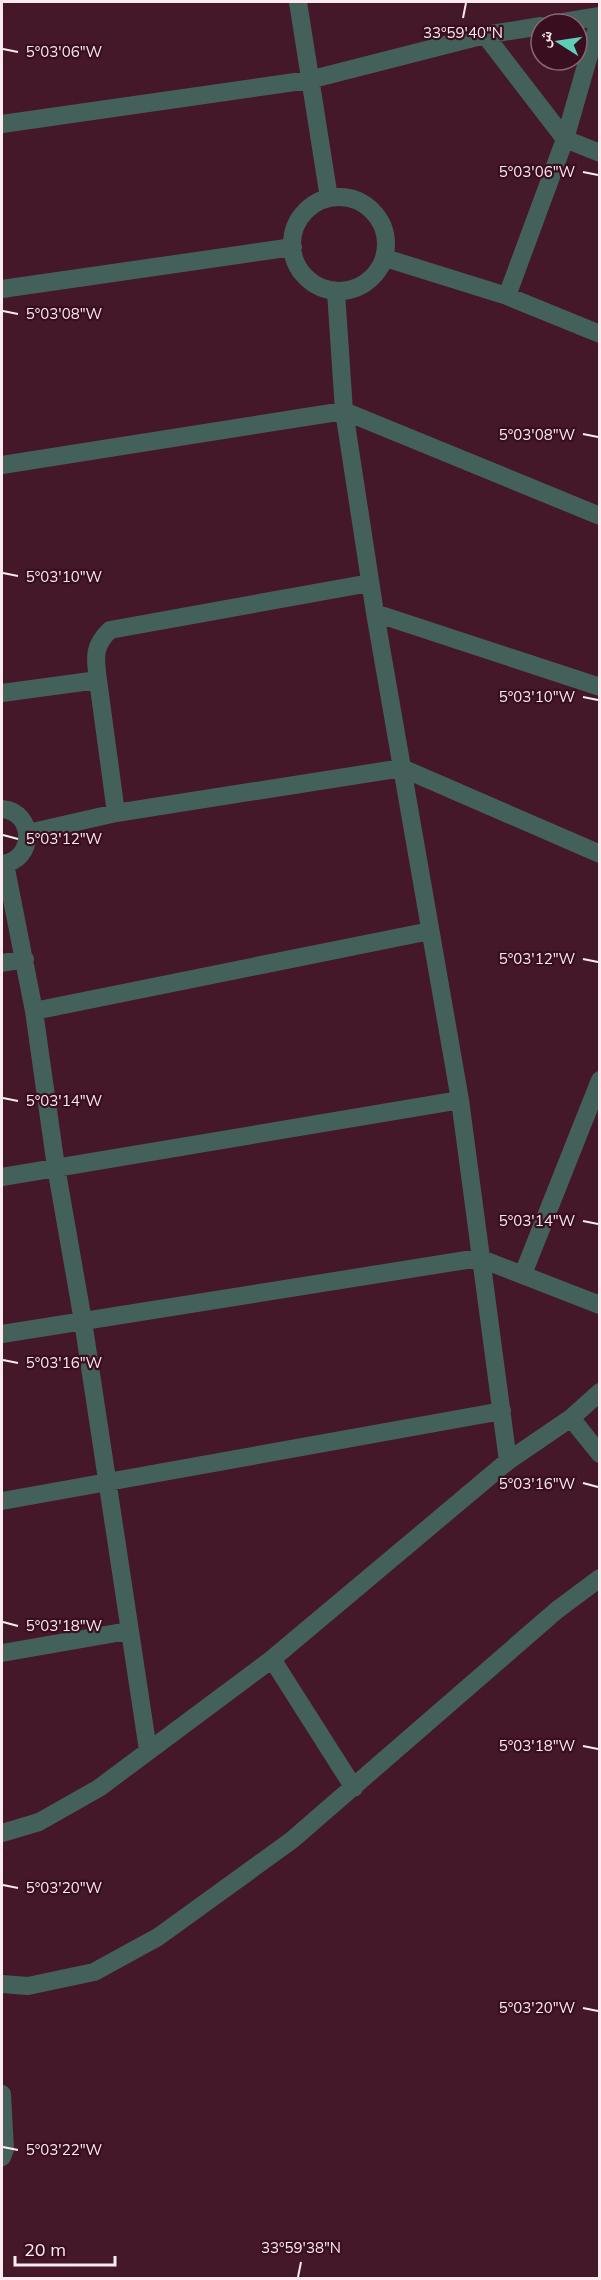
<svg xmlns="http://www.w3.org/2000/svg" width="601" height="2280" font-family="Mulish,'Noto Naskh Arabic',sans-serif">
  <style>
    .lines { fill: none; stroke-linecap: round; stroke-linejoin: round }
    .minor { stroke: #43615a; stroke-width: 18 }
    .ticks { fill: none; stroke: #fceaef; stroke-width: 2 }
    .ticks-label { font-size: 15px; text-anchor: middle; fill: #fceaef; stroke: #390e1f; stroke-width: 4.5; stroke-linejoin: round; paint-order: stroke }
  </style>
  <rect width="100%" height="100%" fill="#441829"/>
  <g class="lines">
    <path class="minor" d="M298,2l31,196
      M551,24l49,-8
      M485,35l80,104 35,14
      M2,124l307,-44 176,-45 56,-9
      M292 244a47 47 0 1 1 94 0a47 47 0 1 1-94 0Z
      M385,258l122,38 93,38
      M2,289l291,-42
      M336,292l8,119 31,202 85,487 48,361
      M507,296l58,-157 35,-122
      M2,465l342,-54 256,105
      M375,613l225,74
      M98,680l18,133
      M2,693l96,-13c-3,-22 -5,-34 12,-50l260,-47
      M2,809c34,3 33,52 0,55
      M28,833l88,-20 286,-45 198,86
      M5,864l29,147 22,156 27,154 65,429
      M2,963l23,-4
      M34,1011l396,-80
      M2,1177l458,-77
      M523,1274l77,-194
      M2,1334l477,-76 121,47
      M571,1418l29,36
      M2,1501l500,-90
      M2,1653l126,-22
      M272,1659l82,129
      M2,1833l37,-11 60,-34 173,-129 236,-198 63,-43 29,-26
      M2,1984l26,2 66,-14 64,-35 134,-97 265,-230 43,-32
      M2,2094l3,55 -3,8"/>
  </g>
  <path class="ticks" d="M463,18l3,-15M3,49l15,3M583,172l15,3M3,311l15,3M583,434l15,3M3,573l15,3M583,697l15,3M3,835l15,4M583,959l15,3M3,1098l15,3M583,1221l15,3M3,1360l15,3M583,1483l15,4M3,1622l15,4M583,1746l15,3M3,1885l15,3M583,2008l15,3M3,2147l15,3M298,2277l3,-15"/>
  <g class="ticks-label">
    <text x="463" y="38">33°59'40"N</text>
    <text x="64" y="57">5°03'06"W</text>
    <text x="537" y="177">5°03'06"W</text>
    <text x="64" y="319">5°03'08"W</text>
    <text x="537" y="440">5°03'08"W</text>
    <text x="64" y="582">5°03'10"W</text>
    <text x="537" y="702">5°03'10"W</text>
    <text x="64" y="844">5°03'12"W</text>
    <text x="537" y="964">5°03'12"W</text>
    <text x="64" y="1106">5°03'14"W</text>
    <text x="537" y="1226">5°03'14"W</text>
    <text x="64" y="1368">5°03'16"W</text>
    <text x="537" y="1489">5°03'16"W</text>
    <text x="64" y="1631">5°03'18"W</text>
    <text x="537" y="1751">5°03'18"W</text>
    <text x="64" y="1893">5°03'20"W</text>
    <text x="537" y="2013">5°03'20"W</text>
    <text x="64" y="2155">5°03'22"W</text>
    <text x="301" y="2253">33°59'38"N</text>
  </g>
  <rect width="601" height="2280" fill="none" stroke="#fceaef" stroke-width="6"/>
  <g transform="translate(559 42) rotate(282)"><circle r="28" fill="#390e1f" stroke="#876672" stroke-width="1.5"/>
  <path d="M0-4.5L10 22L0 15L-10 22Z" fill="#5eceb8"/>
  <text y="-9" font-size="16" font-weight="bold" text-anchor="middle" fill="#fceaef">ش</text>
  </g>
  <path d="M15 2256v9h100v-9" fill="none" stroke="#fceaef" stroke-width="3"/>
  <text x="24" y="2256" font-size="18" fill="#fceaef" stroke="#390e1f" stroke-width="4.5" paint-order="stroke">20 m</text>
</svg>
